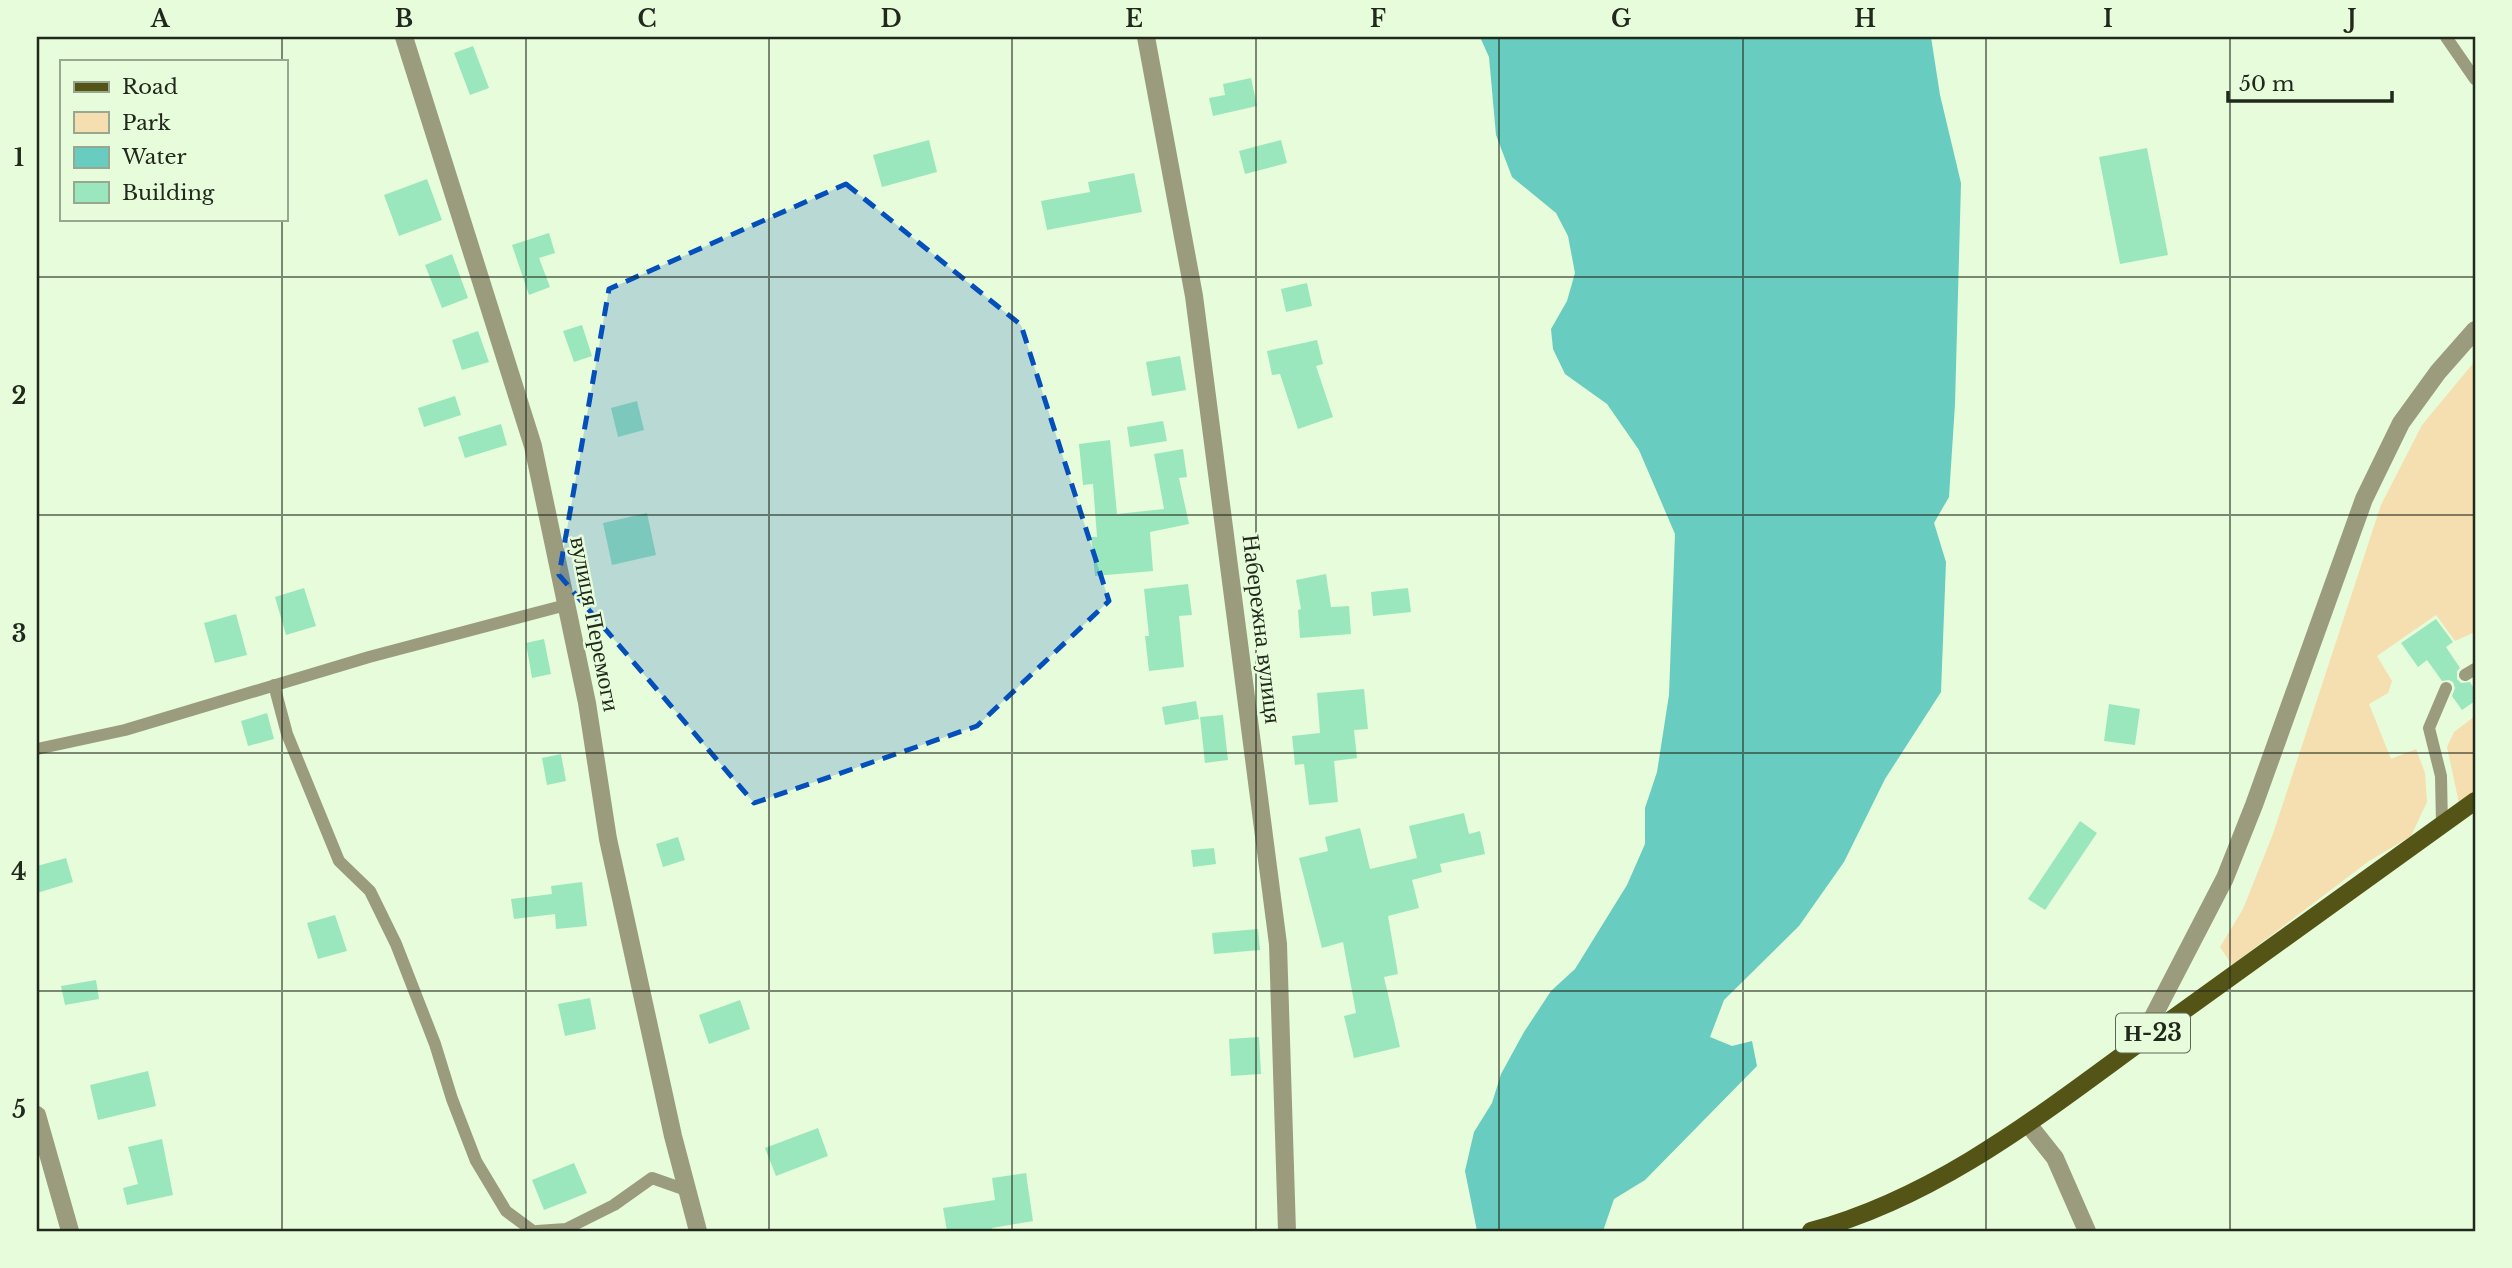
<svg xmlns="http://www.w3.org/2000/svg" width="2512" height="1268" font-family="'Libre Baskerville',serif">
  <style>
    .green { fill: #f5deb0 }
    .water { fill: #68ccc0 }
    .building { fill: #9be7bd }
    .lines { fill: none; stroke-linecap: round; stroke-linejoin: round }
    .service { stroke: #9b9c7e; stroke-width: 12 }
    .minor { stroke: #9b9c7e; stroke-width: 18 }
    .primary { stroke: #545416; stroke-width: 18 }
    .marked { fill: #044fb9; fill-opacity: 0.2; stroke: #044fb9; stroke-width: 5; stroke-dasharray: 14 9; stroke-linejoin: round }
    .grid { fill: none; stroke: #21281c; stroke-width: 2; stroke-opacity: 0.55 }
    .labels { text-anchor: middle; stroke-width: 5; stroke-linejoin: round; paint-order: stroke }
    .shield { fill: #e7fcdb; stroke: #5c6855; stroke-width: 2 }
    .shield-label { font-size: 23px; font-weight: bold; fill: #21281c }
    .street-label { font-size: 24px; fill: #21281c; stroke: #e7fcdb }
    .neatline { fill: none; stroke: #21281c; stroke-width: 2.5 }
    .grid-label { font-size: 23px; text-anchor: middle; font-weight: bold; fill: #21281c }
  </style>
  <rect width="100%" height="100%" fill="#e7fcdb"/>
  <path class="green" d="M2475,361v271l-20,9 -19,-26 -59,41 15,25 -4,12 -19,11 22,55 25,-10 9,24 2,29 -16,34 -42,25 -137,104 -12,-18 23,-38 30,-75 108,-329 41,-80z
    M2475,716v79l-16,8 -12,-56 7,-15z"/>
  <path class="water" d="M1480,37h451l9,58 21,88 -6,221 -6,93 -15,26 12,39 -5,130 -56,87 -41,83 -45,64 -75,74 -14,37 22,9 20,-5 5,25 -112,114 -31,19 -11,32h-126l-12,-60 9,-39 18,-29 9,-29 23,-42 27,-41 24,-22 52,-84 18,-41v-36l12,-36 12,-77 6,-161 -36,-84 -32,-46 -42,-30 -12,-25 -2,-20 16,-28 8,-28 -7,-37 -12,-23 -44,-36 -16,-42 -7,-78z"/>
  <path class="building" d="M473,46l16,42 -19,7 -16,-42z
    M1251,78l6,28 -44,10 -4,-18 16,-3 -2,-11z
    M929,140l8,32 -55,15 -9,-32z
    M1281,140l6,23 -42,11 -6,-23z
    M2147,148l21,107 -48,9 -21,-107z
    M1134,173l8,39 -95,18 -6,-29 49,-9 -2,-10z
    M427,179l15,41 -43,16 -15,-41z
    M549,233l6,20 -16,5 11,29 -21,8 -17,-50z
    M452,254l16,44 -26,10 -17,-43z
    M1307,283l5,23 -26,6 -5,-23z
    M582,325l10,31 -18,6 -11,-31z
    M478,331l11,31 -27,8 -10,-30z
    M1317,340l6,24 -7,2 17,51 -35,12 -18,-55 -8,1 -5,-24z
    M1180,356l6,34 -34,6 -6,-34z
    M455,396l6,19 -37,12 -6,-19z
    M637,401l7,29 -26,7 -7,-29z
    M1163,421l4,20 -37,6 -3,-20z
    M501,424l6,21 -42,13 -7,-21z
    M1110,440l7,74 47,-5 -10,-55 29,-5 4,28 -8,1 10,46 -39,8 3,39 -58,5 -4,-39h6l-4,-53 -10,1 -4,-41z
    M647,513l9,42 -44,10 -9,-42z
    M1326,574l5,33 18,-1 2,28 -51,4 -2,-28 3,-1 -5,-29z
    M1188,584l4,31 -13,1 5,51 -35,4 -4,-35h4l-5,-47z
    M304,588l12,38 -30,9 -11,-38z
    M1408,588l3,24 -38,4 -2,-24z
    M236,614l11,41 -32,8 -11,-40z
    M2436,619l17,23 -7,5 14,21 -3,3v8l4,4 9,-1 5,8v11l-13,9 -10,-14 3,-8 -2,-6 -4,-2 -7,1 -15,-21 -9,7 -17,-24z
    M544,639l7,35 -19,4 -6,-35z
    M1364,689l4,40 -14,1 3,28 -23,3 4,41 -29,3 -5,-41 -9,1 -3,-29 28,-3 -3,-40z
    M1196,701l3,18 -34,6 -3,-18z
    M2109,704l31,5 -5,36 -31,-4z
    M267,713l7,26 -26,7 -7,-25z
    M1223,715l5,45 -23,3 -5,-46z
    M561,754l5,27 -19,4 -5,-27z
    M1464,813l5,21 11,-3 5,23 -45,10 2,8 -30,8 7,28 -31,8 10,58 -14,3 16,70 -46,11 -10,-42 12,-3 -13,-71 -21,6 -23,-90 29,-7 -3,-14 35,-9 10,41 47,-11 -8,-32z
    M2080,821l17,12 -52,77 -17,-11z
    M678,837l7,23 -22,7 -7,-23z
    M1214,848l2,16 -23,3 -2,-17z
    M66,858l7,24 -36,11v-27z
    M582,882l5,44 -31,3 -1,-15 -41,5 -3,-20 41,-5 -1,-8z
    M335,915l12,36 -29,8 -11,-36z
    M1258,929l2,21 -46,4 -2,-21z
    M96,980l3,19 -34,6 -4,-19z
    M590,998l6,31 -31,7 -7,-32z
    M740,1000l10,29 -41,15 -10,-29z
    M1259,1037l2,37 -30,2 -2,-37z
    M148,1071l8,35 -58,14 -8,-35z
    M818,1128l10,28 -52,20 -11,-28z
    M162,1139l11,56 -46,10 -4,-17 15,-4 -10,-37z
    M574,1163l13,30 -43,17 -12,-30z
    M1026,1173l7,48 -41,7 1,3h-46l-4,-23 52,-8 -3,-22z"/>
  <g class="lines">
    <path class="service" d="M2446,37l29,42
      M2465,675l10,-6
      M274,685l13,49 52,127 31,30 26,53 39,100 17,55 24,62 30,50 27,20
      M37,749l88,-19 244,-73 197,-52
      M2442,825l-1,-49 -12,-48 17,-40
      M537,1231l29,-2 48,-24 38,-27 37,13"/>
    <path class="minor" d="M404,37l129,409 54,257 21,136 65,297 25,95
      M1146,37l48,259 84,648 9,287
      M2139,1044l86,-166 29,-73 110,-306 37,-76 37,-51 37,-42
      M37,1115l33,116
      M2028,1124l27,34 32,73"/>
    <path class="primary" d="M1811,1231c131,-35 238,-123 346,-201 106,-76 212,-152 318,-229"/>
  </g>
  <path class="marked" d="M846,184l175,141 88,276 -132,125 -223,77 -195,-228 50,-286z"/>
  <path class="grid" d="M282,37v24M526,37v1194M769,37v1194M1012,37v1194M1256,37v1194M1499,37v1194M1743,37v1194M1986,37v1194M2230,37v1194M282,219v1012M37,277h2438M37,515h2438M37,753h2438M37,991h2438"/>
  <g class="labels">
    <rect class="shield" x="2116" y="1013.5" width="74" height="39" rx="5"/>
    <g class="shield-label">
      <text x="2153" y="1041">Н-23</text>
    </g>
    <g class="street-label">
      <text transform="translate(595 624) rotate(79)" y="8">вулиця Перемоги</text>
      <text transform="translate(1262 629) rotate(83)" y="8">Набережна вулиця</text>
    </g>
  </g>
  <rect width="2512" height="1268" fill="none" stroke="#e7fcdb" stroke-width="77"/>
  <rect x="60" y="60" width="228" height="161" fill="#e7fcdb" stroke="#98a78f" stroke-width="2"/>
  <rect x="74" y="82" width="35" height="10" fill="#545416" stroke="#98a78f" stroke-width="2"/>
  <text x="122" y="94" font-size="21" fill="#21281c">Road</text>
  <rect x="74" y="112" width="35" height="21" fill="#f5deb0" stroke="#98a78f" stroke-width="2"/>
  <text x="122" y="130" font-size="21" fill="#21281c">Park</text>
  <rect x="74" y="147" width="35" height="21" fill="#68ccc0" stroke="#98a78f" stroke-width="2"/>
  <text x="122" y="164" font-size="21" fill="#21281c">Water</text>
  <rect x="74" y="182" width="35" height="21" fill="#9be7bd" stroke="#98a78f" stroke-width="2"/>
  <text x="122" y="200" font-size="21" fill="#21281c">Building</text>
  <path d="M2228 91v10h164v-10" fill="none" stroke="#21281c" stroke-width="3.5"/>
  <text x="2239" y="91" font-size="21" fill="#21281c" stroke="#e7fcdb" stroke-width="5" paint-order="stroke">50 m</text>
  <rect x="38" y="38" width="2436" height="1192" class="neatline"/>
  <g class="grid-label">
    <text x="160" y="27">A</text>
    <text x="404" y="27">B</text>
    <text x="647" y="27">C</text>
    <text x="891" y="27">D</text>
    <text x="1134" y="27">E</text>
    <text x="1378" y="27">F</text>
    <text x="1621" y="27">G</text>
    <text x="1865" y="27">H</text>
    <text x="2108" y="27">I</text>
    <text x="2352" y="27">J</text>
    <text x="19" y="166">1</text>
    <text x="19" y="404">2</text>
    <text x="19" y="642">3</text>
    <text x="19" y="880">4</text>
    <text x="19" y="1118">5</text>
  </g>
</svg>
